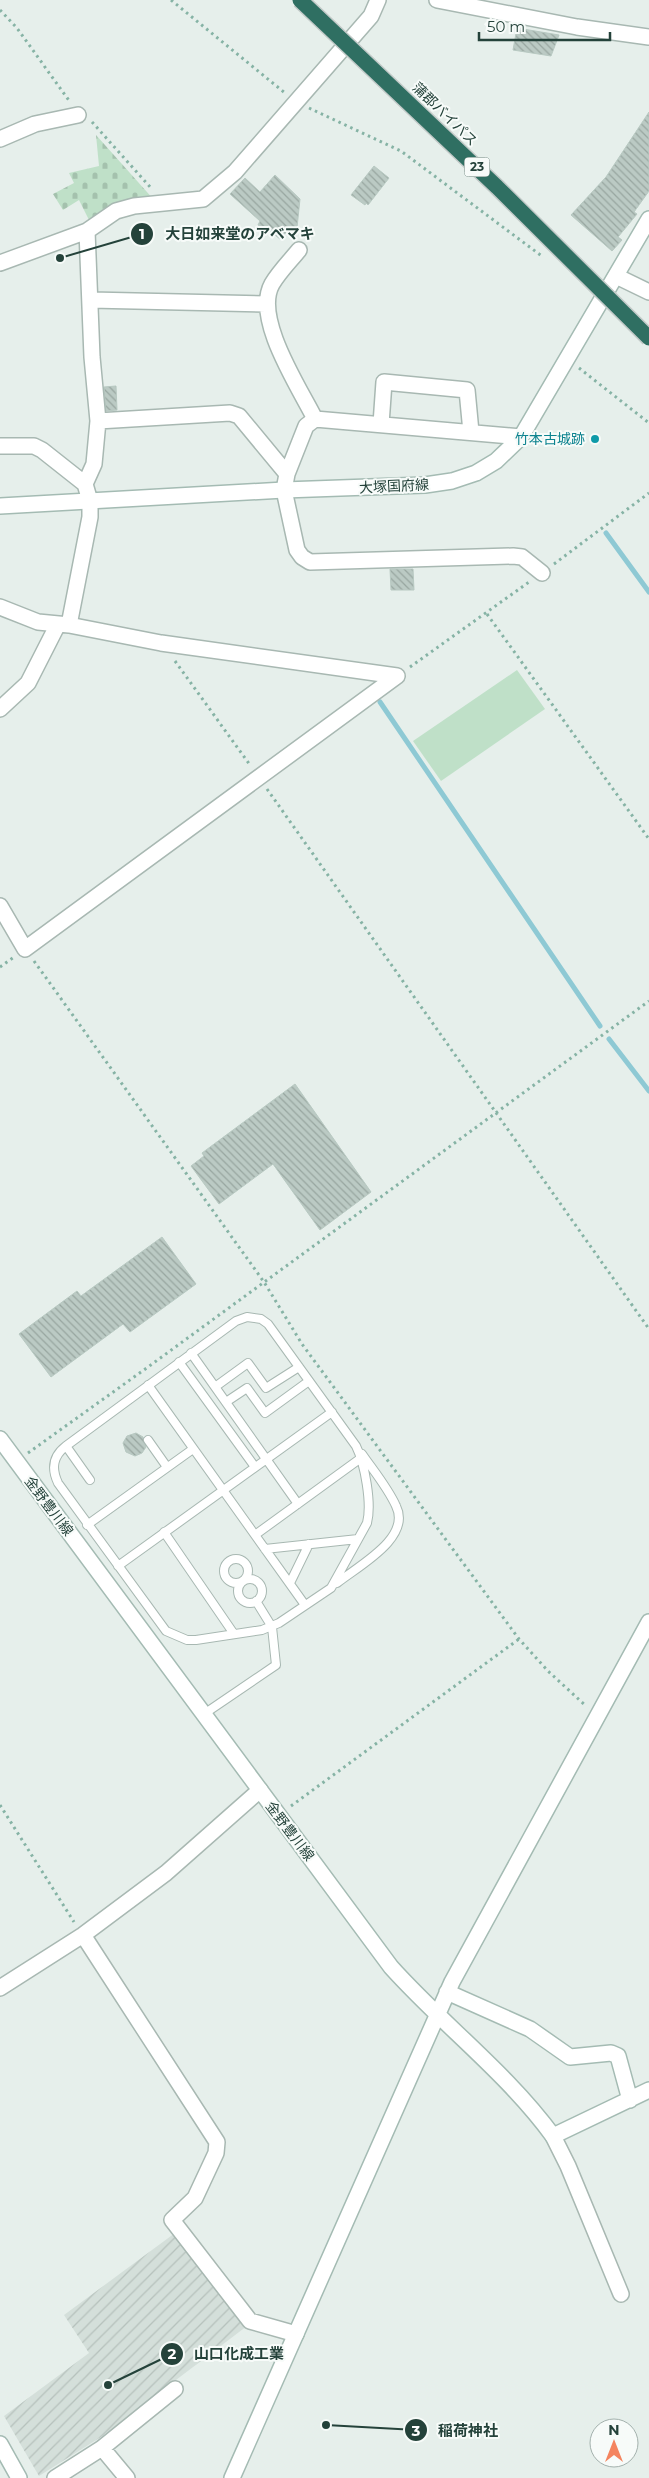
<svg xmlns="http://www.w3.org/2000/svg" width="649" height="2478" font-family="Montserrat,'Noto Sans JP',sans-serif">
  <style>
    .industrial { fill: url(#industrial-furrows) }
    .green { fill: #bfe0c8 }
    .cemetery { fill: url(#cemetery-stones) }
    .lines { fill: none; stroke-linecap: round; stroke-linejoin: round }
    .stream { stroke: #8ec9d4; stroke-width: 5 }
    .building { fill: url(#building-back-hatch); stroke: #b8c9c2 }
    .lane-casing { stroke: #a8b8b2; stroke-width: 10 }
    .street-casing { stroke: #a8b8b2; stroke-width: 18 }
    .secondary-casing { stroke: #a4bbb3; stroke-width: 18 }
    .path { stroke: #86b3a5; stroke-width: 3; stroke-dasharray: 2.5 4; stroke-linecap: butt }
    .lane { stroke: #fff; stroke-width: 8 }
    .street { stroke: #fff; stroke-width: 15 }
    .secondary { stroke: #fff; stroke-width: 15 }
    .highway-bridge-casing { stroke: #c2cac8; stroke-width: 18; stroke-linecap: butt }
    .highway-bridge { stroke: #2f6f62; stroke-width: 15 }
    .culture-dot { fill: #0f9aa8; stroke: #f7fbf9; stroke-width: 2 }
    .labels { text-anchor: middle; stroke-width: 4; stroke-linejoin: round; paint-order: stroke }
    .shield { fill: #f7fbf9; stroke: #637a73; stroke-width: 1 }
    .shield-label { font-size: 12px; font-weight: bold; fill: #24423a }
    .street-label { font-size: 14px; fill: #24423a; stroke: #f7fbf9 }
    .culture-label { font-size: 14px; fill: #0d838f; stroke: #f7fbf9; text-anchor: end }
    .leader { fill: none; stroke: #24423a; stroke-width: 2 }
    .callout-dot { fill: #24423a; stroke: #f7fbf9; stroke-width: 2 }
    .mark-label { font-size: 15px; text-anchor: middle; font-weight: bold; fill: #fff }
    .callout-label { font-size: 15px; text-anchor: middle; font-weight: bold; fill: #24423a; stroke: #f7fbf9; stroke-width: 4; stroke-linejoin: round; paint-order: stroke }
  </style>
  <defs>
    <pattern id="industrial-furrows" width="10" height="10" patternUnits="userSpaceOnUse" patternTransform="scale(1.25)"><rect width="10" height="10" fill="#d4dfda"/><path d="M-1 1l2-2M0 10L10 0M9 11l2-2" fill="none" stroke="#b6c1bc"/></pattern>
    <pattern id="cemetery-stones" width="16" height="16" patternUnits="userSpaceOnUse" patternTransform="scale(1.25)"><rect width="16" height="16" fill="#bfe0c8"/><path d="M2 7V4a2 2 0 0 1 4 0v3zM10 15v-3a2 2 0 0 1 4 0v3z" fill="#a4c1ad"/></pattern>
    <pattern id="building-back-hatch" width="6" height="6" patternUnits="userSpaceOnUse" patternTransform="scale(1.25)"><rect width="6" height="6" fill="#bbcac4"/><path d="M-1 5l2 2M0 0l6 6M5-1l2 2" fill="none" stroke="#98a6a0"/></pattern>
  </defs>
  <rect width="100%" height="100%" fill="#e6efeb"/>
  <path class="industrial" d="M175,2233l72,93 -146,111 -62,39 -35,-60 85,-63 -25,-38z"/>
  <path class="green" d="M517,670l28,39 -104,72 -28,-40z"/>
  <path class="cemetery" d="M96,135l59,66 -34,4 -32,15 -10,-20 -16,10 -10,-16 21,-11 -5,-10 30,-7z"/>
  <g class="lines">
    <path class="stream" d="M606,533l43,59
      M380,702l220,324
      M609,1039l40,52"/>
  </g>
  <path class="building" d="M517,28l42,7 -8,21 -38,-6z
    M649,112v79l-15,21 3,2 -19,23 4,3 -10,11 -41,-36 35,-38z
    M374,166l15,12 -21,27 -2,-2 -1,2 -14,-10z
    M275,175l25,24 -4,38 -11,-4 -5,6 -10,-8 -12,-6 2,-4 -30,-27 15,-16 15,14z
    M116,386l1,24 -11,1 -2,-24z
    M390,569h23l1,21h-23z
    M295,1084l76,108 -51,38 -47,-66 -54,40 -28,-38 13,-10 -2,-3z
    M162,1237l34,47 -66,48 -7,-8 -72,53 -32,-43 58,-43 4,5z
    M136,1433l7,4 3,10 -4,6 -7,3 -9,-4 -3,-9 4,-7z"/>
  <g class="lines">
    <g class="lane-casing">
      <path id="lane" d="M247,1317l14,2 7,5 88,122c9,18 16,58 11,77l-36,65 -52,35 -17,7 -66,10h-9l-21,-9 -108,-148c-7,-15 -5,-27 8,-37l170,-125z
        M191,1353l107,151
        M179,1362l76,105
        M148,1385l157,220
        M215,1387l33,-24 18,25 33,-21
        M226,1402l21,-14 18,25 44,-32
        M148,1440l19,27
        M66,1446l24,34
        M87,1525l106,-76
        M164,1532l70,102
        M255,1535l106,-77
        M265,1549l93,-10
        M224 1571a12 12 0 1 1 24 0a12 12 0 1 1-24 0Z
        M118,1566l214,-154
        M238 1591a12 12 0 1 1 24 0a12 12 0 1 1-24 0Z
        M290,1583l19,-39
        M337,1583c21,-17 75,-45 59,-77 -8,-18 -23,-36 -34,-52
        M204,1714l72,-49 -4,-38 -16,-26"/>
    </g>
    <g class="street-casing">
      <path id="street" d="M437,0l140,27 72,10
        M0,139l35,-15 43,-9
        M299,250c-9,11 -20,22 -27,34 -19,34 27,103 43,135
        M0,263l87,-32 29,-20 18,-5 69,-7 32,-27 136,-156 7,-16
        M616,276l33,16
        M91,300l175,4
        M98,421l132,-8 9,3 48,58
        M381,424l3,-42 83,8 4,42
        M521,437l-206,-18 -9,7 -19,48 -3,16 13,60 5,7 8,5 203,-6 9,1 20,16
        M0,446h34l8,4 43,34
        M0,607l38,15 31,3 92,18 236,33
        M69,625l21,-108v-16l-5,-17 9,-20 4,-43 -6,-64 -5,-126
        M0,709l28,-26 29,-57
        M0,906l25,43 372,-273
        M83,1935l134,207 -1,11 -21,45 -23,22 78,101 46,13
        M0,1988l83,-53 83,-62 94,-83
        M553,2136l15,30 53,128
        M102,2448l25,30
        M55,2478l47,-30 73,-59"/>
    </g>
    <g class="secondary-casing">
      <path id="secondary" d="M0,506l284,-16 141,-5 27,-4 24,-8 20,-12 25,-24 128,-218
        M0,1439l391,528c52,58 116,106 162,169l96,-46
        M447,1992l83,37 40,28 41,-4 7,3 12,44
        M0,2444l19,34
        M232,2478l220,-496 197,-360"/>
    </g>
    <path class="path" d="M171,0l114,93
      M0,10l17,18 53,74
      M309,108l92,43 142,106
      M92,122l59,66
      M579,368l70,55
      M554,564l95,-71
      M487,614l162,225
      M175,661l75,104
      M410,667l119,-85
      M267,789l382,540
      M34,961l230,321 38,62 217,295 29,32 38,35
      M0,967l14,-10
      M28,1453l120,-86 501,-366
      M0,1805l74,117
      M291,1806l228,-167"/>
    <use href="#lane" class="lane"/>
    <use href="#street" class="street"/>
    <use href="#secondary" class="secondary"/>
    <g class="highway-bridge-casing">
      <path id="highway-bridge" d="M300,0l197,187 152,151"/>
    </g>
    <use href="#highway-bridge" class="highway-bridge"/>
  </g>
  <circle class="culture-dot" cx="595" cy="439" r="5"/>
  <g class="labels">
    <rect class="shield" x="464.5" y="157.5" width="25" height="19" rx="4"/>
    <g class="shield-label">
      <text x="477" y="171">23</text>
    </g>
    <g class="street-label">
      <text transform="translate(445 114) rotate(44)" y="5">蒲郡バイパス</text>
      <text transform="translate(394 486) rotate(-3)" y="5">大塚国府線</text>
      <text transform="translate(49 1506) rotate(53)" y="5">金野豊川線</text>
      <text transform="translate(290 1831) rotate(53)" y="5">金野豊川線</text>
    </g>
    <g class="culture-label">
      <text x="585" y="444">竹本古城跡</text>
    </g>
  </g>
  <path class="leader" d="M60 258L142 234M108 2385L172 2354M326 2425L416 2430"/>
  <g class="callout-dot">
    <circle cx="60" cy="258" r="5"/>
    <circle cx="108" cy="2385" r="5"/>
    <circle cx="326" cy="2425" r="5"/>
    <circle cx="142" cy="234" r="12"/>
    <circle cx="172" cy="2354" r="12"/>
    <circle cx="416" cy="2430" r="12"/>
  </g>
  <g class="mark-label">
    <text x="142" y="239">1</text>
    <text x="172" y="2359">2</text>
    <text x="416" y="2436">3</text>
  </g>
  <g class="callout-label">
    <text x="240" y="239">大日如来堂のアベマキ</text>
    <text x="239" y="2359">山口化成工業</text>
    <text x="468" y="2436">稲荷神社</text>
  </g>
  <g transform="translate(614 2443)"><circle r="24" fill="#f7fbf9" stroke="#a3b1ad"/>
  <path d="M0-4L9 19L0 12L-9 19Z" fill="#f4845f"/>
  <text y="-8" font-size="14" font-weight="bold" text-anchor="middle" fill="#24423a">N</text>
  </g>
  <path d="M479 32v8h131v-8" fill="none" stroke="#24423a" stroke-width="2.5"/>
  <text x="487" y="32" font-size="15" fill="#24423a" stroke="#f7fbf9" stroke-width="4" paint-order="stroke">50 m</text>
</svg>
